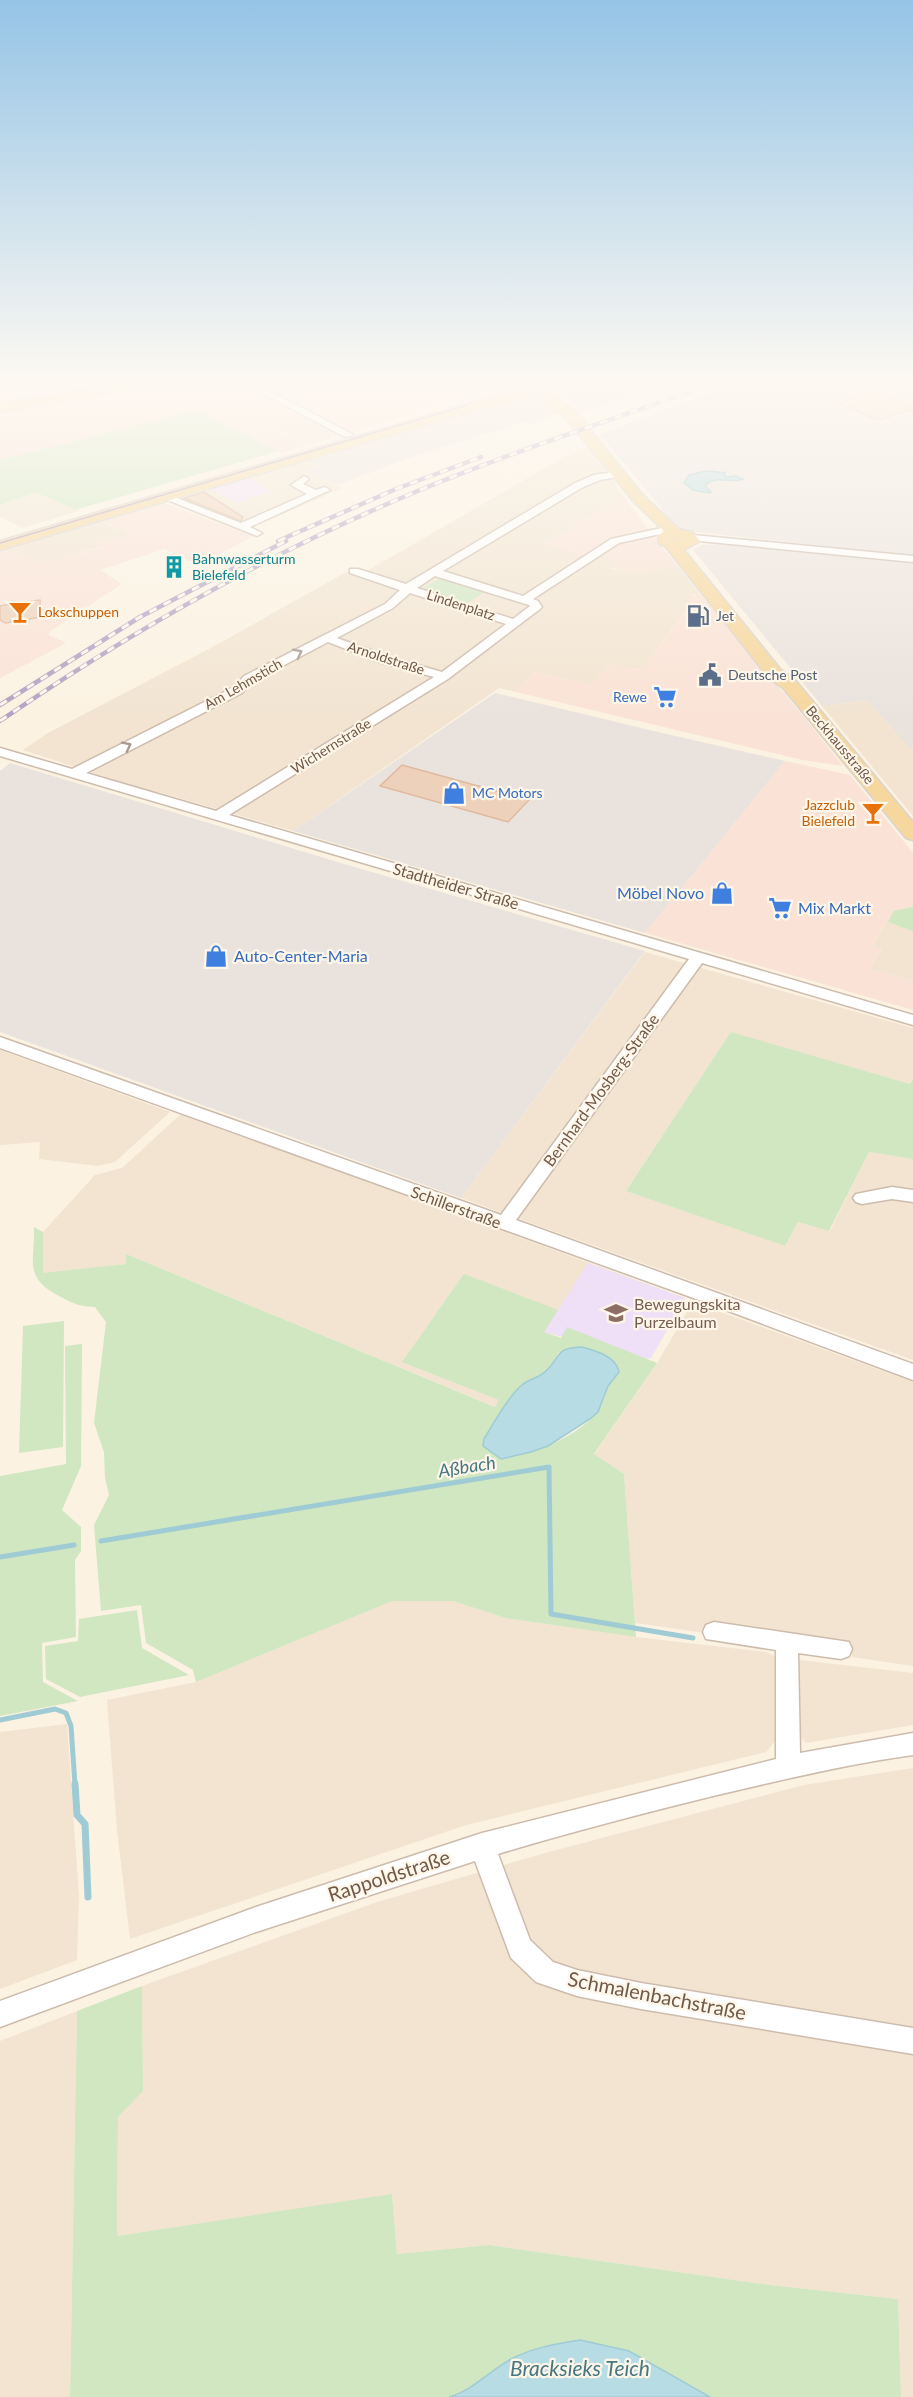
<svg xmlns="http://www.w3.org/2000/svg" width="913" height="2397" font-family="Lato,sans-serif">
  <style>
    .residential { fill: #f2e4d1 }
    .commercial { fill: #fae2d6 }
    .industrial { fill: #eae3dd }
    .education { fill: #efdff7 }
    .green { fill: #d0e7c2; fill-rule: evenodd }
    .water { fill: #b8dce3; stroke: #9fcbd4; stroke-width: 1.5 }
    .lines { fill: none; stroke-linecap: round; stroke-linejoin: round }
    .stream-far1 { stroke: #9fcbd4; stroke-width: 5 }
    .stream { stroke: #9fcbd4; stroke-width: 7 }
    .building { fill: #eed1bb; stroke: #e0b89d; stroke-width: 1.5 }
    .minor-casing { stroke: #cdbcad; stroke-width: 3 }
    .major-casing { stroke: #dad4d0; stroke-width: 3 }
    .minor { fill: #fff; fill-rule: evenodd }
    .major { fill: #f6d79e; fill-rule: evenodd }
    .tram { stroke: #b4a2c3; stroke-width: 1.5 }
    .rail-casing { stroke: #b4a2c3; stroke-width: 4.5 }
    .rail { stroke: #fef6e8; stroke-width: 3; stroke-dasharray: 8; stroke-linecap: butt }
    .oneway { stroke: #aa9b92 }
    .labels { text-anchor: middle; stroke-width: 4.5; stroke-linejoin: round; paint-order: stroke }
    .far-culture-label { font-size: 14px; fill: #0d838f; stroke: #fef6e8; text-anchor: start }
    .far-street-label { font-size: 14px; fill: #71594a; stroke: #fef6e8 }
    .far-food-label { font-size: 14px; fill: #c56008; stroke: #fef6e8; text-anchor: start }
    .far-service-label { font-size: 14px; fill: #4e5e75; stroke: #fef6e8; text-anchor: start }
    .far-shop-label { font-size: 14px; fill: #366cbe; stroke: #fef6e8; text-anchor: end }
    .street-label { font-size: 16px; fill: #71594a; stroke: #fef6e8 }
    .shop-label { font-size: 16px; fill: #366cbe; stroke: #fef6e8; text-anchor: start }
    .education-label { font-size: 16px; fill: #785e54; stroke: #fef6e8; text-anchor: start }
    .water-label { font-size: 18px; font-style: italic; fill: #467883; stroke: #fef6e8 }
    .near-street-label { font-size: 20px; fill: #71594a; stroke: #fef6e8 }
    .near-water-label { font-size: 21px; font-style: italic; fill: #467883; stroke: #fef6e8 }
  </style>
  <rect width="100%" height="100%" fill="#fbf2e2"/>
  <path class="residential" d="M303,418l35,18 -28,8 -40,-17z
    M588,447l36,49 -79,47 40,13 6,-5 29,9 -11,8 19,5 50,-7 21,27 -7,2 -1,9 -50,66 -31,-6 -20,21 -55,-13 -19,20 -17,-4 -206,143 -134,-39h-8l-128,-42 25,-17 161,-84 139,-78 12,4 197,-114z
    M306,459l15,7 -16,7 38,15 -88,38 -78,-29z
    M37,492l41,19 -55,17 -23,-11v-12z
    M98,520l30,14 -15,6 -5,-2 -10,3 6,4 -59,19 -45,-14z
    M867,700l43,47h3v69l-91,-110z
    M913,903v78l-43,-12 12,-20 -10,-3 21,-36 18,-4z
    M645,952l268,76v51l-3,5 -179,-51 -105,158 159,55 13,-24 32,9 39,-79 44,7v201l-452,-162z
    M0,1050l170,62 -55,50 -17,4 -59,-7 1,-17 -40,3z
    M181,1114l504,184 -34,60 -107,-26 -48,75 -370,-153v10l-83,10v-42l52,-57 27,-7z
    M693,1302l220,80v284l-61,-9v-14l-121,-17 -11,9 -85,-12 -11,-149 -30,-19 63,-92z
    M391,1601h62l52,17 131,19 130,15 11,5 -1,83 -10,12 -300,73 -336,114 -13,-109 -10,-130 89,-18z
    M800,1660l113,13v52l-107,18 -8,-8 -3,-71z
    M67,1724l12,172 -2,64 -77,29v-257z
    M913,1768v629h-12l-3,-98 -128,-14 -281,-40 -92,9 -5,-59 -275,41 1,-119 25,-26 -1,-105 235,-84 168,-49 259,-68z
    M77,2011l-7,386h-70v-356z"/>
  <path class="commercial" d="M0,381h137l-137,23z
    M187,381h233l84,6 -166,49 -35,-18 -32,9 15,9 6,-1 18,9 -28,9 -85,-43 -197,50v-48z
    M624,496l24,33 -30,7 -33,20 -41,-12z
    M161,502l92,34 -54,29 -35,-16 -64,21 22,14 -73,48v3l17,8 -66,35v-128l45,14 58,-18 -6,-5 11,-3 5,2 15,-6 -30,-14z
    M652,535l26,31 -50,7 -19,-6 10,-7 -17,-6 23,-13z
    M699,593l105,124 39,49 -40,-6 -287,-68 19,-20 55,13 20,-21 31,6 50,-65 -3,-6z
    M785,761l65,14 63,78v50l-2,3 -18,4 -21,35 10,4 -12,20 43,12v29l-268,-77z"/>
  <path class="industrial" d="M648,381l-2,8 -67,24 -19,-26z
    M744,381h169v175l-234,-26 -18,-18 3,-1 -62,-74 -5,-2z
    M519,396l6,2 9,-2 10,4 15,14 -31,10 -5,-2 -103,32 -83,31 -33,-13 16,-6 -14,-7z
    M719,544l57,4 137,15v184l-3,1 -43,-48 -45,6 -129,-156 9,-5z
    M495,693l163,39 127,29 -140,172 -352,-102z
    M10,763l341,103 294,85 -184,247 -461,-166v-261z"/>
  <path class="education" d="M247,477l23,14 -33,12 -28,-15z
    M588,1263l97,35 -34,60 -7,1 -100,-27z"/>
  <path class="green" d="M197,410l81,41 -203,59 -38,-18 -37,13v-45z
    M440,578l45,14 -18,11 -45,-14z
    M913,907v24l-25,-9 6,-11z
    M731,1032l179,52 3,-5v80l-44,-7 -40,79 -31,-9 -13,24 -159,-55z
    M34,1227l9,5v41l83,-9v-10l369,153 4,-7 -97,-38 62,-88 94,36 -14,22 17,6 6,-11 90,36 -63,91 30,20 12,163 -131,-19 -52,-17h-61l-196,81 -3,-12 -47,-27 -5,-38 -40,6 -7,-86 15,-30 -4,-17 -1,-26 -10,-29 12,-101 -11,-15c-15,0 -23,-4 -36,-11 -36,-19 -24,-34 -25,-69zM559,1352l49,34c-3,8 -5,19 -11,26 -18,24 -67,44 -96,47v-46l21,-29 16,-6 11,-9z
    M64,1321l-1,126 -44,6 4,-127z
    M82,1344l-1,122 -19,44 19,17v24l-6,9 1,77 -34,6 1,39 35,19 -78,15v-240l66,-12 -1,-118z
    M137,1610l5,38 47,27 -109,22 -34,-18 -1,-33 33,-5 1,-22z
    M142,1986l1,105 -25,26 -1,119 275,-42 5,60 92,-9 281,40 128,14 3,98h-831l7,-386z"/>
  <path class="water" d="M706,471l19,2 -1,2 3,2 9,-1 7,3c-12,5 -28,-5 -38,7l6,6 -2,1 -16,-3 -9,-7 5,-8z
    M582,1347c14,4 34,9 37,25l-11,14 -10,26 -8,7 -42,27 -17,6 -30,7 -18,-13 1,-7c9,-15 25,-44 38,-54 7,-6 17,-7 24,-14 16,-15 8,-23 36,-24z
    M580,2340l49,11 81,46h-261c25,-7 41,-27 64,-39 22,-11 44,-14 67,-18z"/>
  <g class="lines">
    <path class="stream-far1" d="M101,1541l448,-74 2,147 142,24
      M0,1557l74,-12
      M0,1720l55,-11 11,4 5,13 4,59"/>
    <path class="stream" d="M75,1784l2,31 8,9 3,73"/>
  </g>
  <path class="building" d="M876,391l37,16v2l-35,11 -41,-17z
    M204,492l39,25 -2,4 -57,-23z
    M40,600l1,17 -36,6 -5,-3v-14l9,-2 3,-3 4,2z
    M402,765l127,35 -21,22 -128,-36z"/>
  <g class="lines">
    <g class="minor-casing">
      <path id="minor" d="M239,381h12l103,54 -9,2z
        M565,381l-15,6 -5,-3 5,-3z
        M619,471l4,1v4l-23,4 -17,7 -140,84 80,25 88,-57 50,-11 5,3 -1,2 -46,10 -86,56 5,2 4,6 -2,2 -92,70 -219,136 684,200v10l-211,-62 -186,257 397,144v16l-225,-84 -688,-248v-11l501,178 188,-256 -689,-203v-8l72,21 162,-82 10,-11 141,-72 15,-14 -50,-17v-4h8l48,15 169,-101 19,-8zM435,576l94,29 1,1 -17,13 -96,-31zM410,593l96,31 -64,48 -52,-15 -53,-19 56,-30zM328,642l54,21 52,14 -218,134 -130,-38 156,-80 10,-11z
        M304,476l5,3 -6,5 13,6 9,-3 5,3 -80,37 12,6 -5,3 -97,-39 5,-3 4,1 72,28 66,-29 -16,-9z
        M693,535l220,21v6l-224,-22v-4z
        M892,1187l21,3v12l-21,-3 -30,5 -6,-2 -3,-4 3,-4z
        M714,1622l135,20 3,7 -3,7 -8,3 -43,-6 2,100 113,-20v22c-66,9 -131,25 -196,40 -73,18 -147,37 -219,59l32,86 23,22 24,8 64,13 272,45v26l-272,-45 -64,-13 -41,-14 -25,-24 -36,-97 -219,71 -256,95v-26l256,-94 226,-74 294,-74v-109l-70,-11 -3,-7 3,-7z"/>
    </g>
    <g class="major-casing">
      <path id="major" d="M137,381h29l-6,4 -160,27v-8z
        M529,381h25l2,3 -7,4 15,16 10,6 69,85 36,34 13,3 8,9 -16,9 97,120 14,10 118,142v18l-7,-2 -123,-150 -14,-10 -104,-132 -6,-2 -1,-8 6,-5 -31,-30 -69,-85 -10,-6 -16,-18 -538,158v-9l532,-156zM675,538l8,2 -11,-1z"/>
    </g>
    <use href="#minor" class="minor"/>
    <use href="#major" class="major"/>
    <path class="tram" d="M0,543l468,-138"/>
    <g class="rail-casing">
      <path id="rail" d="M460,381l107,3 68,-3
        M278,541l118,-52 85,-32
        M0,705l140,-88 146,-76
        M0,721c130,-89 267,-167 413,-228 100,-42 205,-75 307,-112"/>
    </g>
    <use href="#rail" class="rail"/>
  </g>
  <defs><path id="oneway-chevron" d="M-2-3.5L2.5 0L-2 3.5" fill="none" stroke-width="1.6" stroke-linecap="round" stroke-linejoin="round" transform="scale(1.5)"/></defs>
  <g class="oneway">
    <use href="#oneway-chevron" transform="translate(298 653) rotate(-27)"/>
    <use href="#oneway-chevron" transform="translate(127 746) rotate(-27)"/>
  </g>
  <linearGradient id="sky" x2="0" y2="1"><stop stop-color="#95c4e6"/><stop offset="0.53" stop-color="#fdf9f2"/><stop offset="1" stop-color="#fdf9f2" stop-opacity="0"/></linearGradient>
  <rect width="913" height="717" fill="url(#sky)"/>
  <defs>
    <g id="building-bare" transform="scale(1.8)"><path d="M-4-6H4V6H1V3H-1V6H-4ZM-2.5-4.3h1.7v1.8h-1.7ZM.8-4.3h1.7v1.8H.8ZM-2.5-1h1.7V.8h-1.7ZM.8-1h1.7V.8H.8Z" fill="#0f9aa8" stroke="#fef6e8" stroke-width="2.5" paint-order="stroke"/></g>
    <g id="bar-bare" transform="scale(1.8)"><path d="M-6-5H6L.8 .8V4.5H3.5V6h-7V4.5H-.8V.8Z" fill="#e8710a" stroke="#fef6e8" stroke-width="2.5" paint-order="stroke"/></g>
    <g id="fuel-bare" transform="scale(1.8)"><path d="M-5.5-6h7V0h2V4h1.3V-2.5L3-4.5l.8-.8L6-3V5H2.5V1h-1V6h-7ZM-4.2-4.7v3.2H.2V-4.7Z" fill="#5c6f8a" stroke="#fef6e8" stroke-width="2.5" paint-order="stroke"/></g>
    <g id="civic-bare" transform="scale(1.8)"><path d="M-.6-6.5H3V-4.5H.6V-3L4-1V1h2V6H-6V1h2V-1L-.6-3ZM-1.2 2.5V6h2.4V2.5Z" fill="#5c6f8a" stroke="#fef6e8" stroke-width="2.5" paint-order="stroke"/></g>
    <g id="supermarket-bare" transform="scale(1.8)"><path d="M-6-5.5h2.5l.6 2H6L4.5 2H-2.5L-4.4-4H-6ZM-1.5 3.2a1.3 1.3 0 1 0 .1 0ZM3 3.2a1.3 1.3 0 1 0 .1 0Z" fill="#3f7fe0" stroke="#fef6e8" stroke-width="2.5" paint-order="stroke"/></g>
    <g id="shop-bare" transform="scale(1.8)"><path d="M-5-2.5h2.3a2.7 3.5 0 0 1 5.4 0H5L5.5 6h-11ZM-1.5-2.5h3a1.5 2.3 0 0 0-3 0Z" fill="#3f7fe0" stroke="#fef6e8" stroke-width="2.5" paint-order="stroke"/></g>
    <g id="school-bare" transform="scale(1.8)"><path d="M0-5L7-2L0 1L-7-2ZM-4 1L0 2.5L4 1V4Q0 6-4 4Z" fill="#8d6e63" stroke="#fef6e8" stroke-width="2.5" paint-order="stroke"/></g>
  </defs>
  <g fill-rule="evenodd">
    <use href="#building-bare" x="174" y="567"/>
    <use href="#bar-bare" x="20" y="612"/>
    <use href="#fuel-bare" x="698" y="616"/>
    <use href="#civic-bare" x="710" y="675"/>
    <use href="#supermarket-bare" x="665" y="697"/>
    <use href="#shop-bare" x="454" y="793"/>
    <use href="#bar-bare" x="873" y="813"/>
    <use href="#shop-bare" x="722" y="893"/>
    <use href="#supermarket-bare" x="780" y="908"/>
    <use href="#shop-bare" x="216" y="956"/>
    <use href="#school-bare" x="616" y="1313"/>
  </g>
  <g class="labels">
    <g class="far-culture-label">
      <text x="192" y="564">Bahnwasserturm<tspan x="192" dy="16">Bielefeld</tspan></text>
    </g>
    <g class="far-street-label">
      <text transform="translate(461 605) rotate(18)" y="5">Lindenplatz</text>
      <text transform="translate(386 658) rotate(18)" y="5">Arnoldstraße</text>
      <text transform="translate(243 684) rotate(-30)" y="5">Am Lehmstich</text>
      <text transform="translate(840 745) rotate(50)" y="5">Beckhausstraße</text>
      <text transform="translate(331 746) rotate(-32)" y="5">Wichernstraße</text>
    </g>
    <g class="far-food-label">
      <text x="38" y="617">Lokschuppen</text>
      <text x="855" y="810" text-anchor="end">Jazzclub<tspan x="855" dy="16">Bielefeld</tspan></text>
    </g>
    <g class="far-service-label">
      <text x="716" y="621">Jet</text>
      <text x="728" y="680">Deutsche Post</text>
    </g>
    <g class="far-shop-label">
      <text x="647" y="702">Rewe</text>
      <text x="472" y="798" text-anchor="start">MC Motors</text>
    </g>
    <g class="street-label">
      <text transform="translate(456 886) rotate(16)" y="6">Stadtheider Straße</text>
      <text transform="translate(601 1090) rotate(-54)" y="6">Bernhard-Mosberg-Straße</text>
      <text transform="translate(456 1207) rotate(20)" y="6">Schillerstraße</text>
    </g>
    <g class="shop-label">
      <text x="704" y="899" text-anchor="end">Möbel Novo</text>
      <text x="798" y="914">Mix Markt</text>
      <text x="234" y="962">Auto-Center-Maria</text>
    </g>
    <g class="education-label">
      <text x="634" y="1310">Bewegungskita<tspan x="634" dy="18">Purzelbaum</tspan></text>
    </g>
    <g class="water-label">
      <text transform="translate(467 1467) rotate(-9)" y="6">Aßbach</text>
    </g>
    <g class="near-street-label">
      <text transform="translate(389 1876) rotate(-18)" y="7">Rappoldstraße</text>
      <text transform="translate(657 1996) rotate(11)" y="7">Schmalenbachstraße</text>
    </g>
    <g class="near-water-label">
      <text x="580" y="2376">Bracksieks Teich</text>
    </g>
  </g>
</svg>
